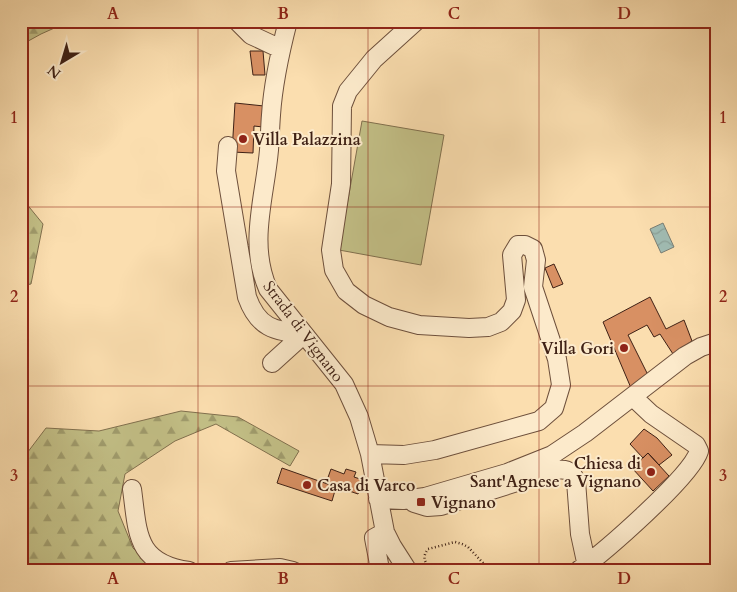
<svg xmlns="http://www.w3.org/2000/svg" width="737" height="592" font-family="Cardo,serif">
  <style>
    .forest { fill: url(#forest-firs); stroke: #81704e }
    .pitch { fill: #c3c087; stroke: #81704e }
    .water { fill: url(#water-waves); stroke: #797d73 }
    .building { fill: #d89063; stroke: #3f2115 }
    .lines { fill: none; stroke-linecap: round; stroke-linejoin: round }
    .minor-casing { stroke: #6e503c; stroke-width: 20 }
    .path { stroke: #3f2115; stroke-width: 2.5; stroke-dasharray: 1 2.5; stroke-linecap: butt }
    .minor { stroke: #fceacb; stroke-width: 18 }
    .grid { fill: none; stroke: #8f2418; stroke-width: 1; stroke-opacity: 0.55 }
    .poi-dot { fill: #8f2418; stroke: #fceacb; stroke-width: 2 }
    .labels { text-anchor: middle; stroke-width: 4; stroke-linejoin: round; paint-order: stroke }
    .poi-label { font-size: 16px; font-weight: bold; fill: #3f2115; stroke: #fceacb; text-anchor: start }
    .street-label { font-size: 16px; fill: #3f2115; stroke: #fceacb }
    .neatline { fill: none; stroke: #8f2418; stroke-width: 2 }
    .grid-label { font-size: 16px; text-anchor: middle; font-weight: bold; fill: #8f2418 }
  </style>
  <defs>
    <pattern id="forest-firs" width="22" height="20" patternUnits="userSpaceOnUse" patternTransform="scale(1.25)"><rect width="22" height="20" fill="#c3c087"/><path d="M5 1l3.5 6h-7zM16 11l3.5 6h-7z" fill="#a09c6d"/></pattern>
    <pattern id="water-waves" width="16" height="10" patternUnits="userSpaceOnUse" patternTransform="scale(1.25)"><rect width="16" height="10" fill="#a0bbb2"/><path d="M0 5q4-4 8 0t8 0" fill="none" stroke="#8ba098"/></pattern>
  </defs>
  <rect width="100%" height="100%" fill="#fbdeaf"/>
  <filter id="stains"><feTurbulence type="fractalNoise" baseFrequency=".004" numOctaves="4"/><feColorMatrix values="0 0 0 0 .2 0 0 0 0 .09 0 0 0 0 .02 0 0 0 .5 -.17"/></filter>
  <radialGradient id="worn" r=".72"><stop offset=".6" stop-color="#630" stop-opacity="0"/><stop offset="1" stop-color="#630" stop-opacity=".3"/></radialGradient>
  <path class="forest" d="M21,21h49l-29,13 -20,11z
    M21,197l22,27 -12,60 -10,2z
    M181,411l57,6 61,34 -9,15 -74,-42 -41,17 -50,33 -7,37 15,37 24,23h-136v-110l25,-33 53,3z"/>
  <path class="pitch" d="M362,121l82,14 -23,130 -82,-15z"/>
  <path class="water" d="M663,223l11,24 -13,6 -11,-24z"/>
  <path class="building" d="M250,51h13l2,24h-12z
    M235,103l29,3 -1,21 -9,-1 -1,27 -21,-1z
    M554,264l9,20 -10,4 -8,-20z
    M650,297l16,32 18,-9 8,21 -19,13 -13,-20 -6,3 -7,-12 -19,10 20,40 -17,13 -28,-66z
    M644,429l13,9 15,17 -13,10 -11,-12 -5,5 -13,-14z
    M648,453l21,23 -16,15 -21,-23z
    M282,468l54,19 -4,14 -55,-18z
    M331,469l13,5 2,-5 10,3 -2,5 9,3 -5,14 -32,-11z"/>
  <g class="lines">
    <g class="minor-casing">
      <path id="minor" d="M237,21l14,14 30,14
        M288,21c-8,31 -15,63 -17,94 -1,12 -1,23 -2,35 -4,47 -21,93 -1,139l76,95 15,33 11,37 15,78 7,14 16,25
        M228,146l-2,25 21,126c11,31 27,34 57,37
        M272,363l32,-29
        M370,454l34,1 31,-5 104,-29 15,-13 7,-23 -4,-26 -24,-72 3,-27 -3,-11 -8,-4h-7l-6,10 4,45 -4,11 -11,11 -13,5 -19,1 -50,-3 -30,-8 -25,-12 -18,-14 -12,-21 -3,-20 10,-66 1,-78 6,-15 26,-32 42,-38
        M132,489c6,44 3,74 57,82
        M378,499l25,1 22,-3 82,-24 45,-18 33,-22 100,-77 16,-9 15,-5
        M414,503l13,4 14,-1 111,-35c12,-3 19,-2 24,10l4,53 8,37
        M579,570c24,-17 112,-93 120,-119l-3,-6 -45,-31 -18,-17
        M231,571l49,-3 13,3
        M375,571l4,-7 -5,-26 11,-6"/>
    </g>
    <path class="path" d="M431,571c-5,-8 -10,-13 -3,-22l27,-7 7,2 6,3 16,17 3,7
      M524,571c11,-5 24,-11 33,0"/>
    <use href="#minor" class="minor"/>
  </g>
  <path class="grid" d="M198,21v550M368,21v550M539,21v550M21,207h695M21,386h695"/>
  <g class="poi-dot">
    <circle cx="243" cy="139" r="5"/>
    <circle cx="624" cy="348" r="5"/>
    <circle cx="651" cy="472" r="5"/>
    <circle cx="307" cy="485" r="5"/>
    <rect x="416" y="497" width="10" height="10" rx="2.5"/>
  </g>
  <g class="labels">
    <g class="poi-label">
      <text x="253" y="145">Villa Palazzina</text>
      <text x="614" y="354" text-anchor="end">Villa Gori</text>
      <text x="641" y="469" text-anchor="end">Chiesa di<tspan x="641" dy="18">Sant'Agnese a Vignano</tspan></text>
      <text x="317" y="491">Casa di Varco</text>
      <text x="431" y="508">Vignano</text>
    </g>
    <g class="street-label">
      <text transform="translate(304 331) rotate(53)" y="6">Strada di Vignano</text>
    </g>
  </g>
  <rect width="737" height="592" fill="none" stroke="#fbdeaf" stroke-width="55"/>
  <g transform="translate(62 62) rotate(218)" stroke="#fceacb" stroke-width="4" paint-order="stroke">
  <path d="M0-4L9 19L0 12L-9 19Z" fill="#3f2115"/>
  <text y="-8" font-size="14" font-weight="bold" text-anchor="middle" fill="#3f2115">N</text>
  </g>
  <rect x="28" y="28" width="682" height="536" class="neatline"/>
  <g class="grid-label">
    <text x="113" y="19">A</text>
    <text x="283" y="19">B</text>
    <text x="454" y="19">C</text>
    <text x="624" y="19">D</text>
    <text x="14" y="123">1</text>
    <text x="723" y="123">1</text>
    <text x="14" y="302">2</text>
    <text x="723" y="302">2</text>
    <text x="14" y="481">3</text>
    <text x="723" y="481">3</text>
    <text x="113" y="584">A</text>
    <text x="283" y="584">B</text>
    <text x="454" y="584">C</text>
    <text x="624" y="584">D</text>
  </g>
  <rect width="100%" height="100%" filter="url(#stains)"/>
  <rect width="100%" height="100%" fill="url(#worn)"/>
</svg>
